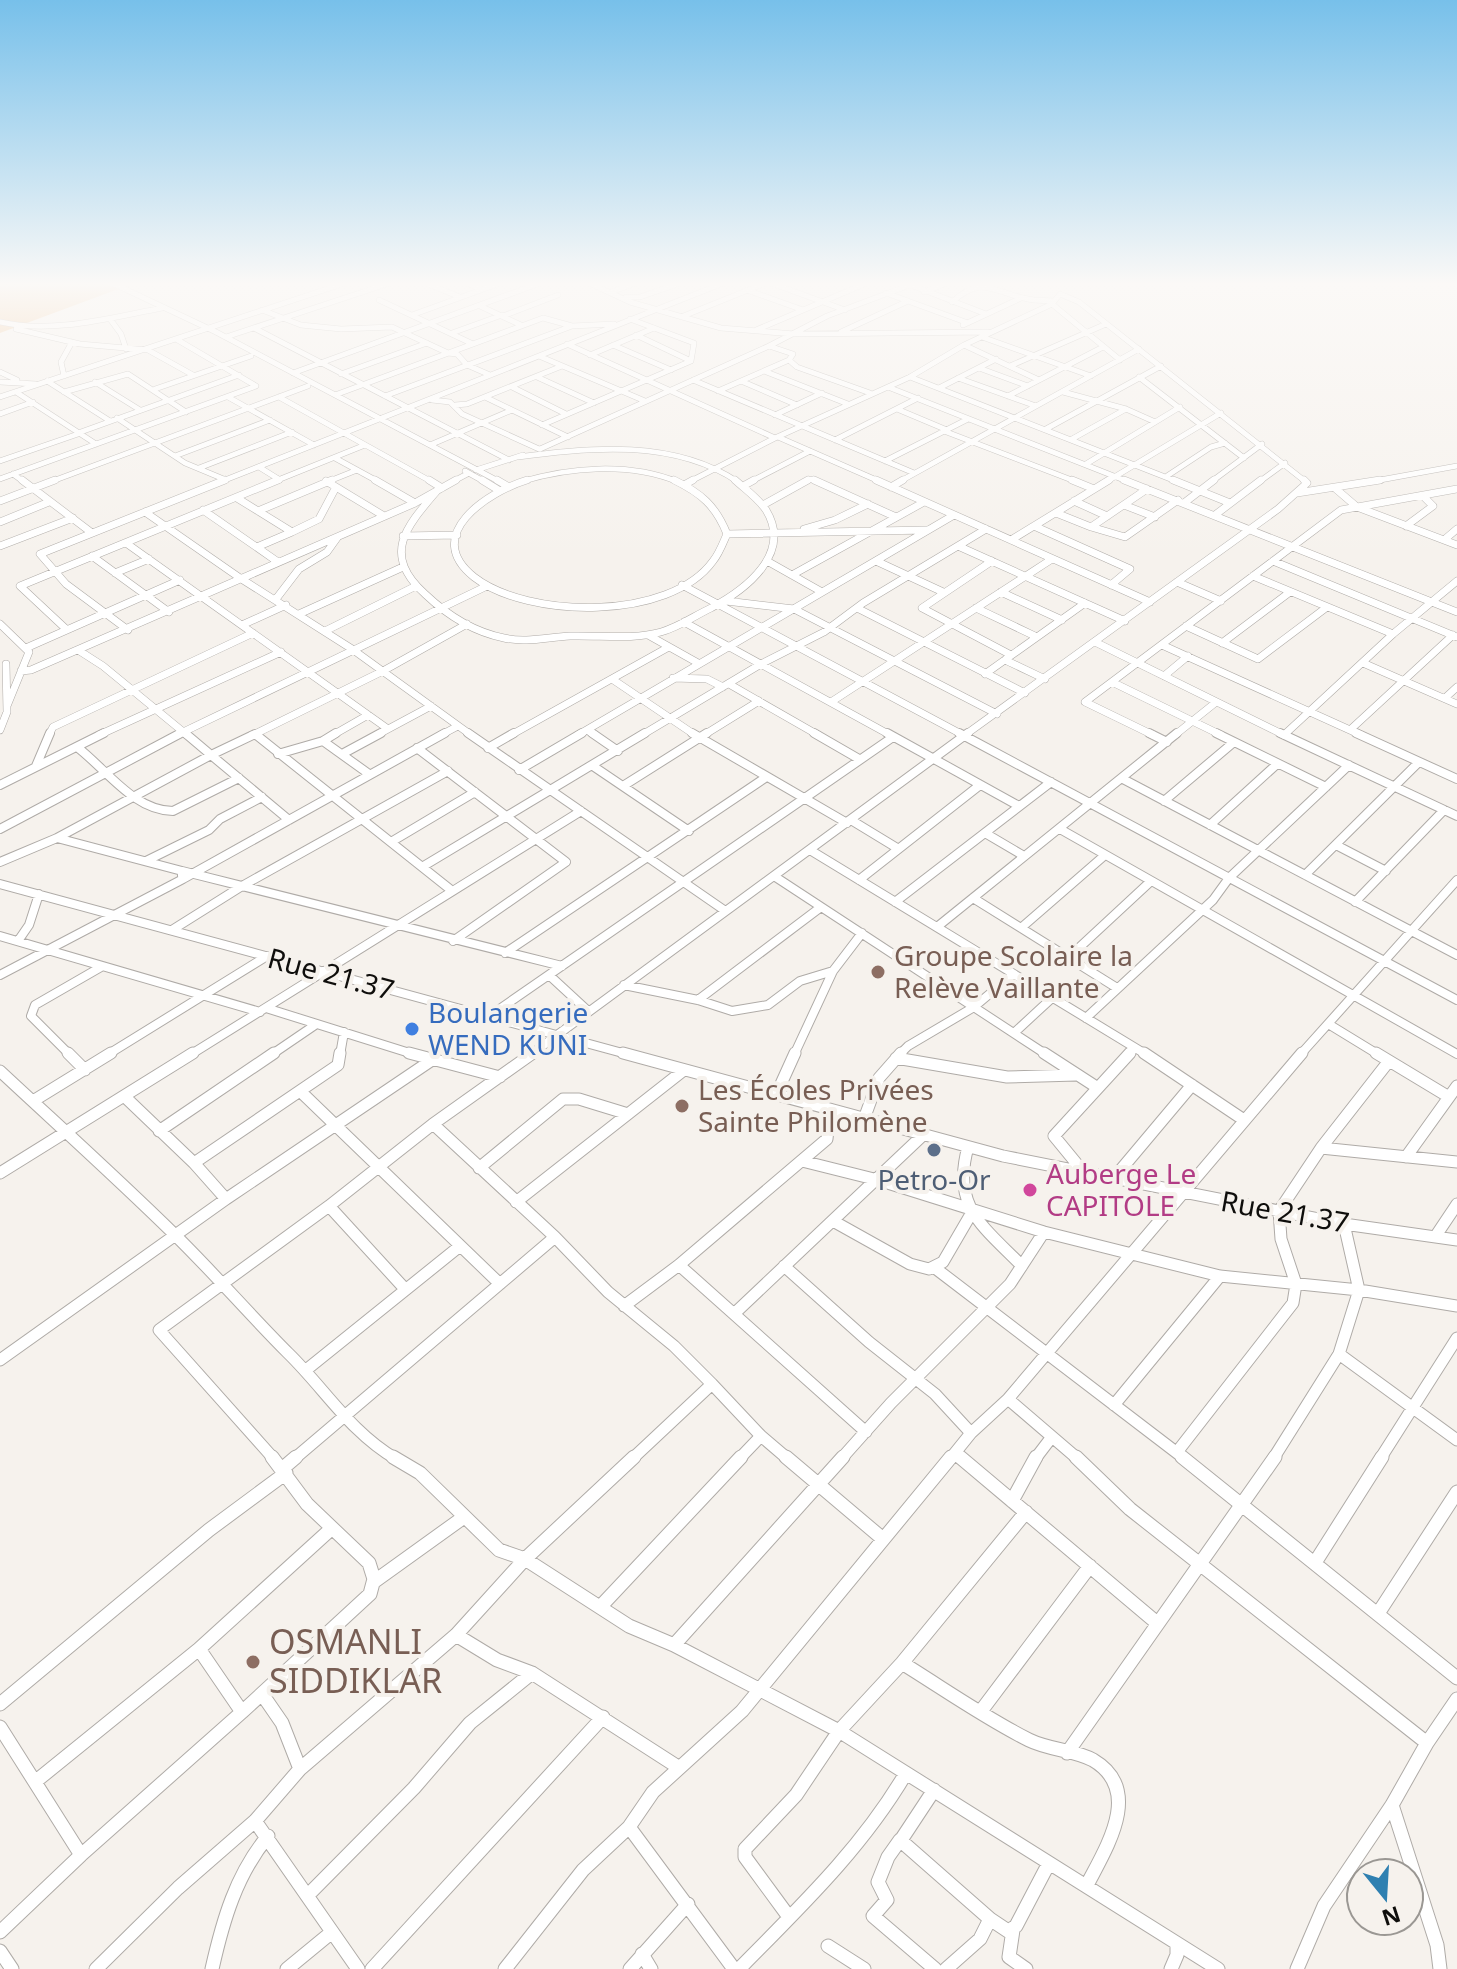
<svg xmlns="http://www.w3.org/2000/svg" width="1457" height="1969" font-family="'Noto Sans',sans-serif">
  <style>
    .green { fill: #edbf8b }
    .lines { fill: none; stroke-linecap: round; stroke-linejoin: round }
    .minor-far4-casing { stroke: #afaba7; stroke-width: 6 }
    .minor-far3-casing { stroke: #afaba7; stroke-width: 8 }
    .minor-far2-casing { stroke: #afaba7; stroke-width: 10 }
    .minor-far1-casing { stroke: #afaba7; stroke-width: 13 }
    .minor-casing { stroke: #afaba7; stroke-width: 15 }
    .minor-far4 { stroke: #fff; stroke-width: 5 }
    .minor-far3 { stroke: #fff; stroke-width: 7 }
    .minor-far2 { stroke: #fff; stroke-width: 8 }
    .minor-far1 { stroke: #fff; stroke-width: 11 }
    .minor { stroke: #fff; stroke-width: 13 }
    .education-dot { fill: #8d6e63; stroke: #f6f2ed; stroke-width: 3 }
    .shop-dot { fill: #3f7fe0; stroke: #f6f2ed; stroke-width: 3 }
    .service-dot { fill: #5c6f8a; stroke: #f6f2ed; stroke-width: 3 }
    .hotel-dot { fill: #d1479c; stroke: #f6f2ed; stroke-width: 3 }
    .labels { text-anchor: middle; stroke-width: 8; stroke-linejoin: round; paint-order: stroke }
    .education-label { font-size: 28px; fill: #785e54; stroke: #f6f2ed; text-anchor: start }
    .street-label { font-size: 28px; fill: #0f0e0c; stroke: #f6f2ed }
    .shop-label { font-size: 28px; fill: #366cbe; stroke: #f6f2ed; text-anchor: start }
    .hotel-label { font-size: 28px; fill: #b23c85; stroke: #f6f2ed; text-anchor: start }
    .service-label { font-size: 28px; fill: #4e5e75; stroke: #f6f2ed }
    .near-education-label { font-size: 34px; fill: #785e54; stroke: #f6f2ed; text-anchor: start }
  </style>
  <rect width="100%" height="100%" fill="#f6f2ed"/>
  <path class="green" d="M0,282h108l13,6 -121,45z"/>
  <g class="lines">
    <g class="minor-far4-casing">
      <path id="minor-far4" d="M110,282l106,50 284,150
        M423,282l37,15
        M464,282l17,7
        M587,282l43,20 91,26 73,6 194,-2
        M768,282l77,28
        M903,282l83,32
        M747,290l56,20
        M611,292l27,-10
        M924,292l25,-10
        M886,293l82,30
        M626,297h14l43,-15
        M379,300l94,44
        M952,302c31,-28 42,-9 76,-3 8,2 17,1 25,2
        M1052,304l68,56
        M480,306l41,19
        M262,310l39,15 40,4 51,-2 56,26 9,1 10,11 23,10
        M412,315l91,-33
        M503,316l55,-21
        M681,317l87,-35
        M110,319l11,15 5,15
        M0,322c53,12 109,-4 162,-14
        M963,325l58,-27
        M254,328l255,132
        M16,329l64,15 68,6 45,25
        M756,330l113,-48
        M841,332l67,-31
        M452,333l50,-18
        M636,335l55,26
        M226,337l167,-55
        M982,337l109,39
        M176,339l80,47
        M567,344l208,94
        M613,345l58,25
        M964,345l75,35
        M769,346l24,8 -4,6 8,7 73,26
        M590,355l64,-27
        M539,356l106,45
        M1010,366l96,-42
        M979,368l49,18
        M764,371l84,33
        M0,372l17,8
        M293,373l250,-91
        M341,374l86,-31
        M64,376l-3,-14 11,-20
        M537,377l57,26
        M910,377l268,105
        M1139,377l105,81
        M958,378l78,28
        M693,380l221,93
        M47,381l63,40
        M741,381l56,24
        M0,382l36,2
        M95,382l45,28
        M512,387l54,27
        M888,387l241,95
        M939,388l57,-29
        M155,389l96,-33
        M718,391l71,-31
        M16,392l80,52
        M64,392l64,-18 58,38
        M1063,392l63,17 27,12
        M335,395l208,-77 29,8 42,-2
        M385,396l187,-70
        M1008,396l95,-49
        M0,397l348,-115
        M228,397l86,48
        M279,397l153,85
        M485,397l83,40
        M432,400l18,2 12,12 77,35
        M455,405l12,-1 95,-38
        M897,409l50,21
        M0,414l33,-12
        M775,415l47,-22
        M117,418l68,45 41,17
        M542,425l149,-64 3,-18 -64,-24
        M1046,429l115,-63
        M944,431l133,51
        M78,433l161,-58
        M778,437l103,45
        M1072,439l54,-30
        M835,440l83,-42
        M430,445l82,-35
        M540,449l229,-103 58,-30 80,-30
        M175,456l95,-36
        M518,457c71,-10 157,-18 220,25
        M335,458l44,24
        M0,461l78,-27
        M885,461l83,-42
        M1086,464l94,-57
        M259,467l21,13
        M199,468l93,-36
        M476,470l47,-15
        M465,471l20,11
        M13,474l11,8
        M1167,476l44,-29 14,-4
        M0,479l256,-93
        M50,482l258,-96
        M220,482l506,-200
        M273,482l92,-37
        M327,482l30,-12
        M452,482l17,-9
        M520,482c50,-15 109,-20 158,0
        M689,482l86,-44 135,-61 54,-32 88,-41 8,-10 19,8 227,180
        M750,482l60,-31
        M805,482l6,-3 8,3
        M899,482l240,-133
        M1106,482l115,-69
        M1211,482l51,-38
        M1259,482l26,-19
        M1369,482l88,-16"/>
    </g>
    <g class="minor-far3-casing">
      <path id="minor-far3" d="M22,480l70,53
        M375,480l40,23
        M429,480l13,8
        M482,480l18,11
        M497,480l12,7
        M527,480c-39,12 -106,55 -53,97 54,42 196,44 239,-16 6,-7 10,-18 14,-27 -11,-28 -26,-41 -53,-54
        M814,480l82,37
        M876,480l274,122
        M1072,480l22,9
        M1124,480l333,132
        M1173,480l57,23
        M684,485l9,-5
        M745,485l9,-5
        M336,487l48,29
        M891,487l12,-7
        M1336,489l21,18 100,38
        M436,492c-31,36 -54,63 -11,102 21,20 49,38 79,44 22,5 44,-1 66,-2 31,-1 62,4 91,-4 18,-5 33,-16 50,-24 34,-18 82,-54 55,-98 -8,-12 -20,-20 -31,-30
        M1297,493l83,-13
        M237,498l55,34 -35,15
        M0,501l55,-21
        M1074,501l33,15
        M1184,503l30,-23
        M763,505l45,-25
        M1124,505l31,12
        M203,510l75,52
        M258,511l74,-31
        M145,512l95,66 112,71 119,86
        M1056,513l35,14 56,-38
        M1215,515l46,-35
        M0,522l49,-20
        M1034,526l96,43 -19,16
        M1406,526l27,-20 -10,-10
        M1091,527l34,10 53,-37
        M804,529l31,-9 33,-16
        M292,532l27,-13 17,-32 -10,-6
        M727,534l200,-4
        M403,536l54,-1
        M1011,540l98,-60
        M1444,540l13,-11
        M126,543l262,186
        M0,546l73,-28
        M958,546l167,75
        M92,556l77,56
        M767,561l55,31
        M876,561l67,31
        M992,561l-70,47 89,47
        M1273,561l184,76
        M115,573l34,-14
        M792,575l132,-73
        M1253,576l140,58
        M1177,582l44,19
        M682,585l281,150
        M1001,592l61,28
        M276,599l23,-30 28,-17 10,-14
        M726,601l68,8 203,105
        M857,608l168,85
        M976,608l61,29
        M299,614l104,-47
        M684,622l206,113
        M0,624l29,28 -22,54
        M242,625l44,-20
        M1186,626l72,33 69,-52
        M66,629l-46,-43 258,-106
        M128,630l-62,-46 -26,-30 185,-74
        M325,631l91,-45
        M648,635l50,28
        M1095,642l189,93
        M1222,643l68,-51
        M1162,645l199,90
        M26,648l154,-68
        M78,650l25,16 84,69
        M1005,660l40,19
        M1363,663l94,41
        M21,671l10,-1 384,-167 41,-23
        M985,674l100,-71
        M1164,676l24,-20
        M673,678l34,1 16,8
        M612,679l83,56
        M1112,682l109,53
        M729,684l89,51
        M1445,698l12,-11
        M831,702l221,-143
        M0,730l7,-18 -1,-48
        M587,730l8,5
        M1350,730l103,-95
        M255,734l128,-63 84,-47
        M49,735l4,-8 200,-94
        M99,735l182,-83
        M177,735l310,-149
        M252,735h5
        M333,735l35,-20
        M377,735l54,-29
        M441,735l17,-9
        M511,735l156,-87
        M578,735l376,-220
        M642,735l119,-71 63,-32 39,-29 123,-74
        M704,735l55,-34
        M965,735l313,-226 29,-26 -3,-3
        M1153,735l-68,-33 256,-192 116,-21
        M1175,735l40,-32
        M1284,735l109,-101 64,-53"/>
    </g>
    <g class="minor-far2-casing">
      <path id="minor-far2" d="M185,733l26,22 44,-21 196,156
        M468,733l256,177
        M592,733l26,18
        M692,733l155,90
        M814,733l45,26
        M887,733l132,73
        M959,733l498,267
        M1149,733l18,9
        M1216,733l110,54
        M1280,733l177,83
        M1356,733l101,46
        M323,741l46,33
        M77,747c29,22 57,64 96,64l66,-33
        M417,748l149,114 -113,79
        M488,748l26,-15
        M344,753l37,-20
        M278,754l45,-13 13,-8
        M36,766l14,-33
        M593,766l96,65
        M519,770l63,-37
        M1123,779l334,176
        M0,785l104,-52
        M623,786l84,-53
        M1164,801l70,-59
        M851,820l46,28
        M1210,825l67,-61
        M0,829l181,-96
        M1060,829l397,225
        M985,833l39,23
        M57,838l154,-83 78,65
        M391,842l84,-50
        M1336,845l50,26
        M810,850l337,205
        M146,861l63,-31 11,-11 42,-22
        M0,862l57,-24 125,33v5
        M422,867l223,-134
        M182,871l380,95
        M1305,875l114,-113
        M774,876l273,179
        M859,880l121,-95
        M0,884l630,171
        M973,898l144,90
        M895,902l156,-120
        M1355,902l89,-92
        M937,927l240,-194
        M1021,928l84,-73
        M172,930l70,-44 206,-115
        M0,936l260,76
        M18,941l11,-16 10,-31
        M505,953l260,-175
        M1068,958l83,-77
        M0,975l183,-96 262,-146
        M549,975l39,36
        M624,985l74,15 34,11 36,-6 32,-24 33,-10
        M698,1000l123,-93
        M266,1008l150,47
        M488,1017l405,-280
        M1086,1018l127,-118 16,-22 120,-113
        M1330,1025l49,30
        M1014,1033l39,-36
        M70,1055l-39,-39 4,-11 66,-38
        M107,1055l160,-99
        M190,1055l391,-244
        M271,1055l44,-30
        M340,1055l4,-23
        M530,1055l438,-322
        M794,1055l39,-84 29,-38
        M899,1055l9,-9 66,-39 38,-32
        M1128,1055l6,-7
        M1300,1055l157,-175"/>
    </g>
    <g class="minor-far1-casing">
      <path id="minor-far1" d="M68,1053l17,17
        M409,1053l91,24
        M623,1053l380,103 341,68 113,16
        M1044,1053l54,35
        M1144,1053l100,67
        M1376,1053l73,44
        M896,1058l111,19 69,-2
        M0,1071c58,54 117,107 174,163 39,38 75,80 114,119 37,36 62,79 108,106
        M300,1091l200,193
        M776,1095l19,-42
        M124,1096l70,67 32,36
        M33,1101l78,-48
        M864,1119l15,-41 22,-25
        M433,1124l122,113 53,55 66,54 38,38 -80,75
        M159,1131l115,-78
        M968,1147c-17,60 16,80 54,119
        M1321,1148l136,14
        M1406,1157l51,-71
        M802,1161l76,19 166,52 176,44 139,14 -15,-66
        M194,1163l144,-98 2,-12
        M479,1168l84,-69h16l49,15
        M0,1173l193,-120
        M1086,1175l-32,-39 76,-83
        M1113,1179l79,-94
        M516,1202l168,-132
        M329,1206l76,83
        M833,1221l77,43 19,5 14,-7 28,-48
        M1435,1237l22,-33
        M679,1265l187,167
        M784,1266l85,76 66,52 36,39
        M935,1268l250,191
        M624,1306l55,-41 148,-126 3,-29
        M736,1312l187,-177
        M1339,1354l118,86
        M0,1360l226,-161 206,-139
        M306,1370l154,-124
        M712,1384l49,52 27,23
        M1008,1399l70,60
        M1114,1405l106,-129
        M1177,1452l116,-149 3,-19 -15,-45 -2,-28 42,-63 68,-87
        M955,1453l7,6
        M274,1459l-115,-129 170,-124 104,-82 100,-71
        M294,1459l261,-222
        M739,1459l22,-23
        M841,1459l50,-56 119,-119 34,-52
        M950,1459l21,-26 37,-34 294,-346
        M1035,1459l16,-21
        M1273,1459l66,-105 20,-64 98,16
        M1380,1459l77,-121"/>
    </g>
    <g class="minor-casing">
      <path id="minor" d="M393,1457l27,16 79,77 26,9 104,67 45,19 165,86 379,238
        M786,1457l97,82
        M960,1457l197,166
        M1076,1457l54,52 297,234
        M1182,1457l275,221
        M282,1469l14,-12
        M1012,1501l24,-44
        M1316,1561l66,-104
        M375,1581l89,-64
        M601,1606l140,-149
        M1379,1612l78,-120
        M456,1635l41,25 35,13 146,94
        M674,1645l169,-188
        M902,1663c42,26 83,55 127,77 20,10 46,10 64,20 51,30 13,88 -6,125
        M0,1704l209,-174 77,-57
        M981,1711l109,-145
        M242,1712l128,-118 4,-15 -5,-16 -62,-59 -35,-47
        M0,1727l81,128 -81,77
        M1067,1753l208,-296
        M300,1769l156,-134 69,-76 109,-102
        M36,1781l163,-132 132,-120
        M1392,1805l45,140 3,24
        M255,1821l103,148
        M629,1827l105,142
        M901,1840l33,-50
        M81,1855l161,-143 -43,-63
        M307,1896l107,-108 56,-65 62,-50
        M789,1917l-44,-60v-8l51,-54 43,-64 63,-68 124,-151
        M1013,1930l-4,27 17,12
        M828,1946l36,23
        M0,1951l12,18
        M642,1954l9,15
        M96,1969l82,-81 77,-67 45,-52 -18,-46 -20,-29
        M212,1969c11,-49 24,-94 56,-133
        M287,1969l45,-37
        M372,1969l231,-252
        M505,1969l78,-99 46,-43 24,-35 89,-81 209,-254
        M630,1969l58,-65
        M739,1969c61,-62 123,-121 167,-196
        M935,1969l-62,-53 14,-16 -9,-18 10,-25 12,-17 90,79
        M946,1969l34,-30 10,-20 18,12 8,-5 33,-63
        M1171,1969l6,-14v-11
        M1297,1969l27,-63 68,-101 35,-62 30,-44"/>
    </g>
    <use href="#minor-far4" class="minor-far4"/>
    <use href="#minor-far3" class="minor-far3"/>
    <use href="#minor-far2" class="minor-far2"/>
    <use href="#minor-far1" class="minor-far1"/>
    <use href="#minor" class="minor"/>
  </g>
  <linearGradient id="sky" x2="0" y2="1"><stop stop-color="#77c0ea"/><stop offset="0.51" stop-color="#fbf9f7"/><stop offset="1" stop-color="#fbf9f7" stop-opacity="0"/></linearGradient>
  <rect width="1457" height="557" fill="url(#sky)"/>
  <g class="education-dot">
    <circle cx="878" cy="972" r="8"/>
    <circle cx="682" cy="1106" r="8"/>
    <circle cx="253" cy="1662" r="8"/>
  </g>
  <circle class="shop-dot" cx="412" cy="1029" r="8"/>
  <circle class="service-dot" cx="934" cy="1150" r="8"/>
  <circle class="hotel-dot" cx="1030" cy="1190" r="8"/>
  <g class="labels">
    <g class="education-label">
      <text x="894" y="966">Groupe Scolaire la<tspan x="894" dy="32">Relève Vaillante</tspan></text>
      <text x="698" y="1100">Les Écoles Privées<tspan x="698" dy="32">Sainte Philomène</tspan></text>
    </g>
    <g class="street-label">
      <text transform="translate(331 974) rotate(15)" y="10">Rue 21.37</text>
      <text transform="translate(1285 1212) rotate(10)" y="10">Rue 21.37</text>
    </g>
    <g class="shop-label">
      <text x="428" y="1023">Boulangerie<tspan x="428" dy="32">WEND KUNI</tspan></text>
    </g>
    <g class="hotel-label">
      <text x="1046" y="1184">Auberge Le<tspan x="1046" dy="32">CAPITOLE</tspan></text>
    </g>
    <g class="service-label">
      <text x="934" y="1190">Petro-Or</text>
    </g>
    <g class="near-education-label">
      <text x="269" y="1654">OSMANLI<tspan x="269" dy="39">SIDDIKLAR</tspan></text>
    </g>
  </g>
  <g transform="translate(1385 1897) rotate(162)"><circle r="38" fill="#f6f2ed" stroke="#9a9793" stroke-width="2"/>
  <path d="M0-6L14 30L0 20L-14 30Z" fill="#2f80b1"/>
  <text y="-12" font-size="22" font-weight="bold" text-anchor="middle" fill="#0f0e0c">N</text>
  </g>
</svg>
